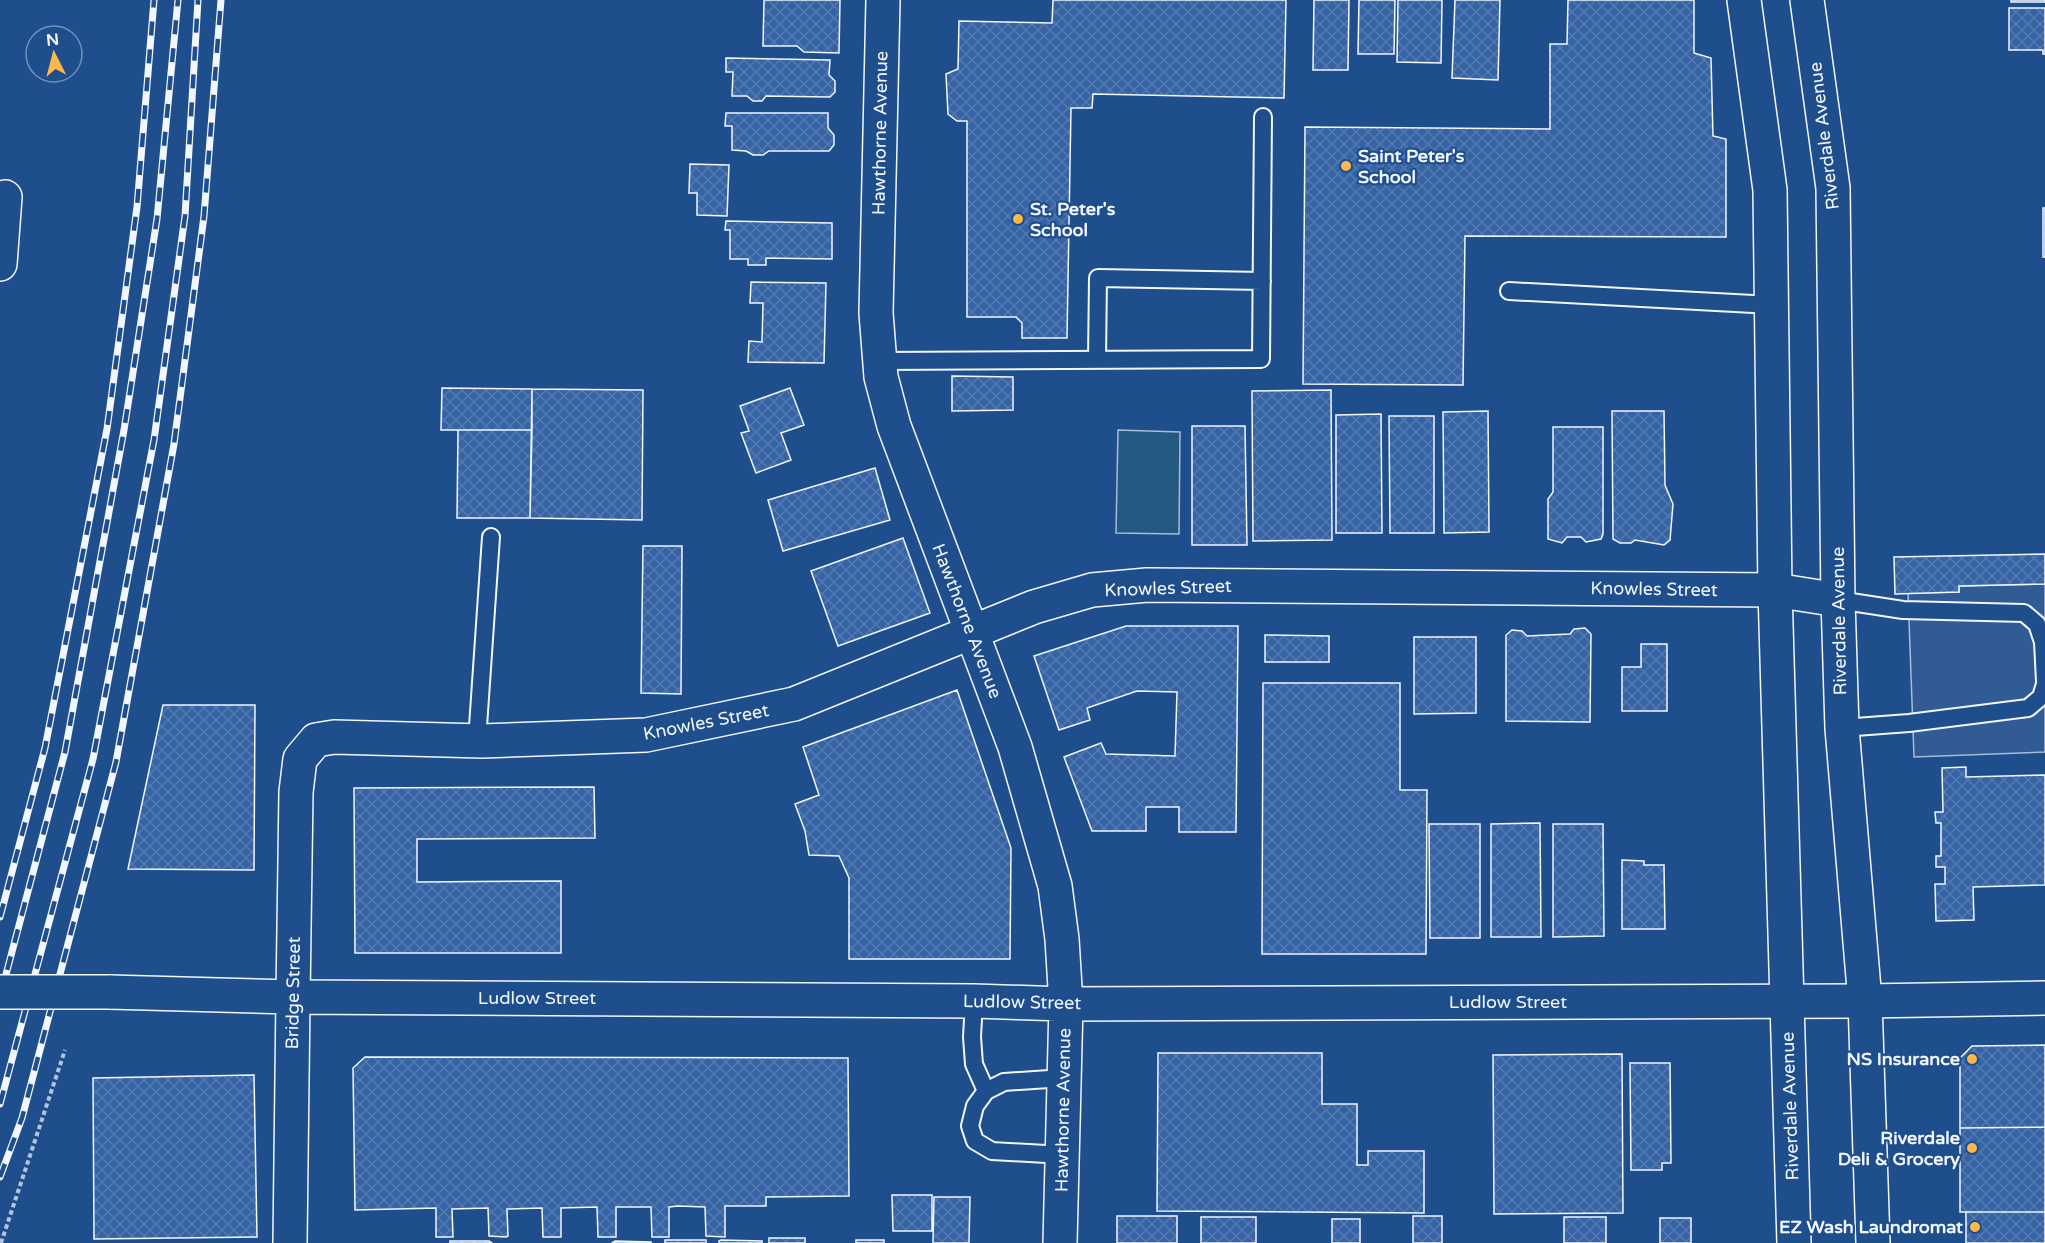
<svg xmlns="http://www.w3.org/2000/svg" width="2045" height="1243" font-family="'Varela Round',sans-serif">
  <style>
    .pitch { fill: #245a82; stroke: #a8bbd7; stroke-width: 1.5 }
    .parking { fill: #305b95; stroke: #a8bbd7; stroke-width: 1.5 }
    .building { fill: url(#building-cross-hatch); stroke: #f2f6ff; stroke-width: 1.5 }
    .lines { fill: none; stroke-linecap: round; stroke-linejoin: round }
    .service-casing { stroke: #f2f6ff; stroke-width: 20 }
    .minor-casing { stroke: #f2f6ff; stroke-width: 36 }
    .tertiary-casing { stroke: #f2f6ff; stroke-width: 36 }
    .secondary-casing { stroke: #f2f6ff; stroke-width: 36 }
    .path { stroke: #b3c4dc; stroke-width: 4; stroke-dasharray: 4.5 3; stroke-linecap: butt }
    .service { stroke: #1f4e8c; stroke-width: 16 }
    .minor { stroke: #1f4e8c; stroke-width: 33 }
    .tertiary { stroke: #1f4e8c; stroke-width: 33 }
    .secondary { stroke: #1f4e8c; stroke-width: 33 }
    .rail-casing { stroke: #f2f6ff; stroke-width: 7 }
    .rail { stroke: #1f4e8c; stroke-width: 4.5; stroke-dasharray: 14; stroke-linecap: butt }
    .tertiary-bridge-casing { stroke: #f2f6ff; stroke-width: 36; stroke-linecap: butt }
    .tertiary-bridge { stroke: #1f4e8c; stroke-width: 33 }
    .poi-dot { fill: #ffb74d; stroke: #1f4e8c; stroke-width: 2 }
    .labels { text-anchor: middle; stroke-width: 4.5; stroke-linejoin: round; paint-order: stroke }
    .street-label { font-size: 18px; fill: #f2f6ff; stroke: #1f4e8c }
    .poi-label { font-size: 18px; font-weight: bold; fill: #f2f6ff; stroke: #1f4e8c; text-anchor: end }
  </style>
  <defs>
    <pattern id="building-cross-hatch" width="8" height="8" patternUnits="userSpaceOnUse" patternTransform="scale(1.5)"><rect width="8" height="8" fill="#3563a3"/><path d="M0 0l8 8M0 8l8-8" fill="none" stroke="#537ab1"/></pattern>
  </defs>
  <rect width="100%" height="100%" fill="#1f4e8c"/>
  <path class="pitch" d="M1118,430l62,2 -1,102 -63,-1z"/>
  <path class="parking" d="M2045,584v168l-131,5 -6,-164 51,-1v-6z"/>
  <path class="building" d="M764,0h76l-1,53 -35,-1 -7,-6h-34z
    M1053,0h233l-2,98 -191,-4 -1,14h-21l-4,230h-45v-15l-6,-6h-49v-196h-10l-9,-7 -2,-40 12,-5 1,-48 93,2z
    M1314,0h35l-1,70h-35z
    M1359,0h36l-1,54h-36z
    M1398,0h44l-1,63 -44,-1z
    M1455,0h45l-2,80 -46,-2z
    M1568,0h126v53l17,5 2,78 13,3v98l-261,-1 -2,149 -160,-1 2,-257 245,2v-85h17z
    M2011,0h34v2h-34z
    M2009,8h36v46h-2v-4h-34z
    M726,58l104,2 -1,15 6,6v11l-5,5 -64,-1 -4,5h-9l-6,-5h-15l1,-24h-7z
    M726,113h102v15l6,7v10l-5,6h-60l-6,4h-10l-7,-4 -14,-1v-24h-7z
    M690,164l39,1 -2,51 -30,-1v-22h-8z
    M2043,208h2v49h-2z
    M726,221l106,2v36l-66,-1v7h-18v-6h-18v-29h-5z
    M751,282l75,1 -2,80 -76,-1 1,-21 13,1 1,-39h-13z
    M952,376l61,1v33l-61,1z
    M442,388l90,1v41h-91z
    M790,388l14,37 -23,8 10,27 -35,13 -15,-40 8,-2 -9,-25z
    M532,389l111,1 -1,130 -112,-2z
    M1331,390l1,150 -79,1 -1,-150z
    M1488,411l1,121 -45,1 -1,-121z
    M1612,411h52l1,74 8,19 -3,36 -6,5 -29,-5 -4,3h-11l-7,-4z
    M1381,414l1,119h-46v-118z
    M1389,416h45v117h-44z
    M1192,426h53l2,119h-55z
    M1553,427h50v107l-2,5 -15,3 -5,-5h-14l-5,6 -14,-4v-40l5,-7z
    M458,430h74l-2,88h-73z
    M875,468l15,52 -107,31 -15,-51z
    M903,538l27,75 -92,33 -27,-75z
    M643,546h39l-1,148 -40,-1z
    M2045,554v30l-86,2v6l-64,2 -1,-37z
    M1126,626h112l-2,206h-57v-25h-33v24h-54l-28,-74 37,-14 5,11 69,2 2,-64 -40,-1 -50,17 3,12 -31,10 -25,-74z
    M1585,628l6,6 -1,88 -84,-1v-86l6,-5 10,1 5,5 43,-2 4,-5z
    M1265,635l64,1v26h-64z
    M1414,637h62v76l-62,1z
    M1641,644h26v67h-45v-44h19z
    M1263,683h137v107h27l-1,164h-164z
    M957,690l54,158 -1,111h-161v-81l-10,-22 -30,-1 -4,-24 -10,-27 24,-9 -16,-48z
    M163,705h92l-1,165 -126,-1z
    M1966,767v10l79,-2v110l-72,2 1,33 -38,1 -1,-37h10v-17h-9v-11h5v-33h-5l-1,-11h8l-1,-44z
    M594,787l1,51 -178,1v43l144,-1v72h-206l-1,-165z
    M1540,823l1,114h-50v-113z
    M1429,824h51v114h-50z
    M1553,824h50l1,112 -51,1z
    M1622,860l22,1v4h20l1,64h-43z
    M2045,1045v82l-85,1v-70l12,-12z
    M1158,1053h164v51h35v61h11v-14h56v62l-267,-2z
    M1622,1054l1,159 -129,1 -1,-159z
    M365,1057l483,1 1,138 -83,1v9h-41v31l-19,-1 -1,-29 -27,-1 -9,1v30h-17l-1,-30h-35v30h-18l-1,-30 -36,1v29h-18l-1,-29 -35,1 1,27 -2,1 -17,-1 -1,-28 -36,1 1,28h-17v-29l-81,2 -2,-142z
    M1630,1063h40l1,100h-9v7h-31z
    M254,1075l3,162 -163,2 -1,-161z
    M2045,1127v85h-85v-84z
    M892,1195h40v36h-39z
    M934,1197h36l-1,46h-36z
    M1966,1212h79v31h-79z
    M1117,1216h60v27h-60z
    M1413,1216h29v27h-29z
    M1201,1217h55v26h-55z
    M1564,1217h42v26h-42z
    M1660,1218h31v25h-31z
    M1332,1219h28v24h-28z
    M769,1238h36v5h-36z
    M665,1240h41v3h-41z
    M721,1240l41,1v2h-43v-2z
    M856,1240h28v3h-28z
    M450,1241h39l3,2h-42z
    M615,1241l36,1v1h-39z"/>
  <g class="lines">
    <g class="service-casing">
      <path id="service" d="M1509,291l263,14
        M1097,360l1,-82 164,3
        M879,361l382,-2 2,-242
        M1838,600l65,10 121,3 13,11 6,18 2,39
        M1842,728l67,-5 119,-15 13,-11 4,-13
        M477,741l14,-204
        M974,1001l-2,36 2,27 12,27
        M1063,1155l-71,-4 -17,-10 -5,-15 5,-20 11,-15 18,-9 60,-4"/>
    </g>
    <g class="minor-casing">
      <path id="minor" d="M0,264l5,-67
        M293,997l3,-205 4,-33 16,-19 18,-3 148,4 164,-6 148,-31 240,-97 58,-17 55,-5 628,5 63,10"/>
    </g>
    <g class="tertiary-casing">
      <path id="tertiary" d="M883,0l-7,313 5,64 13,49 121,321 40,139 7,53 4,65 -6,239
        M109,992l184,5 681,4 92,3 799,-3 180,-3
        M290,1243l3,-246"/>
    </g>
    <g class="secondary-casing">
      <path id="secondary" d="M1744,0l26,190 5,400 19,653
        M1807,0l26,188 5,412 4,128 23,273 8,242"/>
    </g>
    <path class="path" d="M1,1243l64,-193"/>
    <use href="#service" class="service"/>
    <use href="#minor" class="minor"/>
    <use href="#tertiary" class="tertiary"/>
    <use href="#secondary" class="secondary"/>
    <g class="rail-casing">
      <path id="rail" d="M0,917l45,-169 62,-319 30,-222 17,-207
        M0,997l65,-245 59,-322 33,-211 21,-219
        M0,1104l93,-345 61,-319 31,-224 13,-216
        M0,1177l22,-59 94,-356 58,-318 30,-228 17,-216"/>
    </g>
    <use href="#rail" class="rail"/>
    <g class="tertiary-bridge-casing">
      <path id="tertiary-bridge" d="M0,992h109"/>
    </g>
    <use href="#tertiary-bridge" class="tertiary-bridge"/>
  </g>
  <g class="poi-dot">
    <circle cx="1346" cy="166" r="6"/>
    <circle cx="1018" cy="219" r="6"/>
    <circle cx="1972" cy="1059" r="6"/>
    <circle cx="1972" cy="1148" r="6"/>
    <circle cx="1975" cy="1227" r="6"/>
  </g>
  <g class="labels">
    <g class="street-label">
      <text transform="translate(880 133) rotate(-89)" y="6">Hawthorne Avenue</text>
      <text transform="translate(1824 136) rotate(-97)" y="6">Riverdale Avenue</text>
      <text transform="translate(1168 588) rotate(-2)" y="6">Knowles Street</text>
      <text transform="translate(1654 589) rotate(1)" y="6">Knowles Street</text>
      <text transform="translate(967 621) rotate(69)" y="6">Hawthorne Avenue</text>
      <text transform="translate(1839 621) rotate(-91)" y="6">Riverdale Avenue</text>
      <text transform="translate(706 722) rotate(-11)" y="6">Knowles Street</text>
      <text transform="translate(293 993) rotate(-89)" y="6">Bridge Street</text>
      <text x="537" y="1004">Ludlow Street</text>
      <text transform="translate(1022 1002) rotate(1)" y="6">Ludlow Street</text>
      <text x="1508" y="1008">Ludlow Street</text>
      <text transform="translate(1790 1106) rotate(-92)" y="6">Riverdale Avenue</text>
      <text transform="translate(1063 1110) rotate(-89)" y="6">Hawthorne Avenue</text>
    </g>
    <g class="poi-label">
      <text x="1358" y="162" text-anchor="start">Saint Peter's<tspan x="1358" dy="21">School</tspan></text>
      <text x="1030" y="215" text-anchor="start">St. Peter's<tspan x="1030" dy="21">School</tspan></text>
      <text x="1960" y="1065">NS Insurance</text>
      <text x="1960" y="1144">Riverdale<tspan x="1960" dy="21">Deli &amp; Grocery</tspan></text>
      <text x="1963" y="1233">EZ Wash Laundromat</text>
    </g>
  </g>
  <g transform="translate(54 54) rotate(354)"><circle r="28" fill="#1f4e8c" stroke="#7391ba" stroke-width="1.5"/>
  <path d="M0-4.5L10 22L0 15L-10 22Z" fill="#ffb74d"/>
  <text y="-9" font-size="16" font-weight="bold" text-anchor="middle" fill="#f2f6ff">N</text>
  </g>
</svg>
